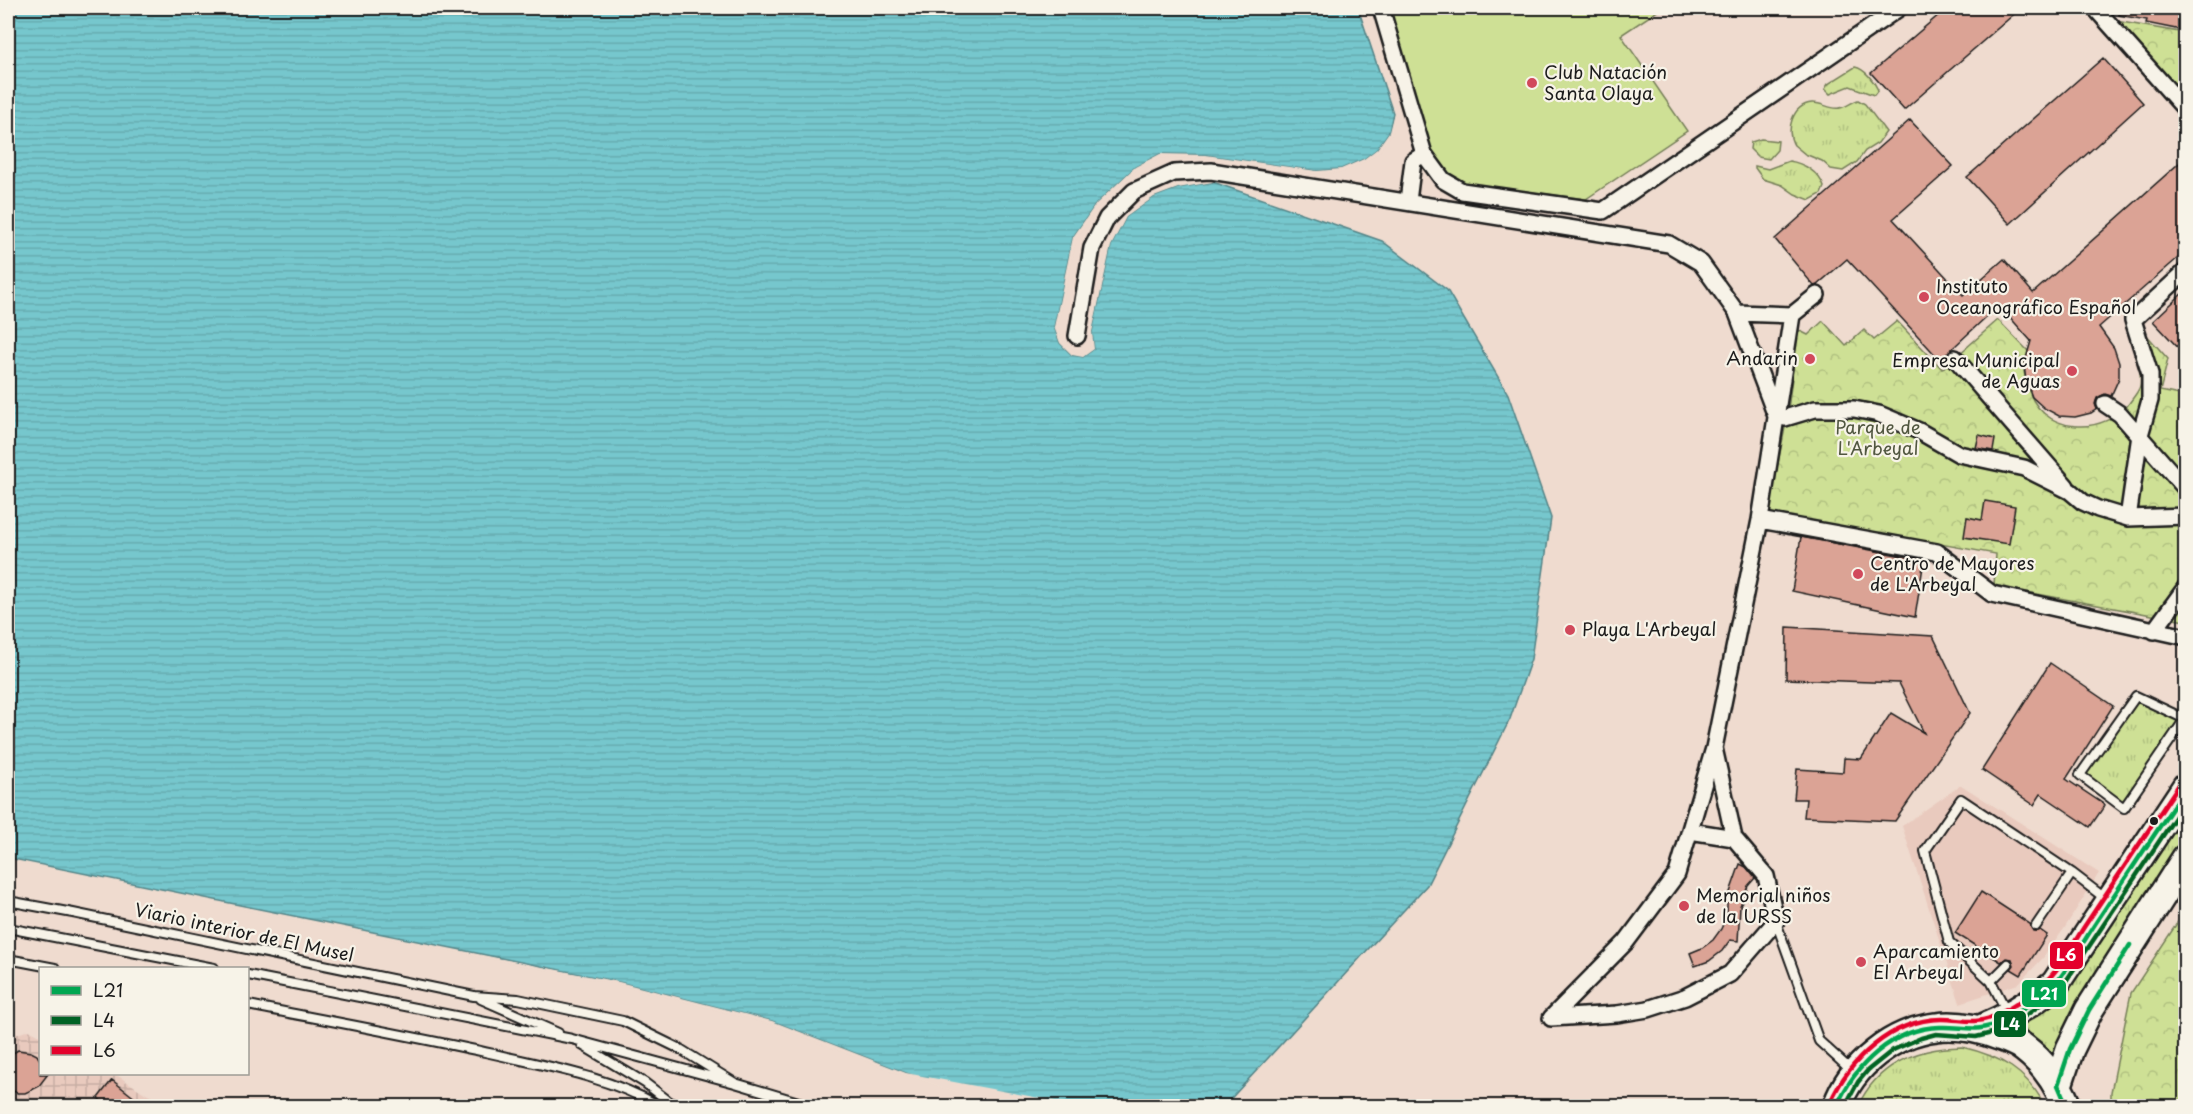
<svg xmlns="http://www.w3.org/2000/svg" width="2193" height="1114" font-family="'Playpen Sans',sans-serif">
  <style>
    .built { fill: #e9cabe }
    .industrial { fill: url(#industrial-grid) }
    .grass { fill: url(#grass-tufts); stroke: #757e58; stroke-width: 1.5 }
    .park { fill: url(#park-crowns); stroke: #757e58; stroke-width: 1.5 }
    .pitch { fill: #cee095; stroke: #757e58; stroke-width: 1.5 }
    .water { fill: url(#water-rules); stroke: #528386; stroke-width: 1.5 }
    .pier { fill: #efdbcf }
    .building { fill: #dba395; stroke: #1c1c1c; stroke-width: 1.5 }
    .lines { fill: none; stroke-linecap: round; stroke-linejoin: round }
    .lane-casing { stroke: #1c1c1c; stroke-width: 12 }
    .street-casing { stroke: #1c1c1c; stroke-width: 20 }
    .highway-casing { stroke: #1c1c1c; stroke-width: 32 }
    .lane { stroke: #f7f3e8; stroke-width: 8 }
    .street { stroke: #f7f3e8; stroke-width: 15 }
    .highway { stroke: #f7f3e8; stroke-width: 27 }
    .bus-1-casing { stroke: #f7f3e8; stroke-width: 9 }
    .bus-2-casing { stroke: #f7f3e8; stroke-width: 9 }
    .bus-3-casing { stroke: #f7f3e8; stroke-width: 9 }
    .bus-1 { stroke: #00a651; stroke-width: 4.5 }
    .bus-2 { stroke: #006224; stroke-width: 4.5 }
    .bus-3 { stroke: #e4002b; stroke-width: 4.5 }
    .poi-dot { fill: #d1495b; stroke: #f7f3e8; stroke-width: 2 }
    .bus-dot { fill: #1c1c1c; stroke: #f7f3e8; stroke-width: 2 }
    .labels { text-anchor: middle; stroke-width: 4.5; stroke-linejoin: round; paint-order: stroke }
    .poi-label { font-size: 18px; fill: #1c1c1c; stroke: #f7f3e8; text-anchor: start }
    .park-label { font-size: 18px; fill: #515740; stroke: #f7f3e8 }
    .street-label { font-size: 18px; fill: #1c1c1c; stroke: #f7f3e8 }
    .line-badge { stroke: #f7f3e8; stroke-width: 2 }
    .badge-label { font-size: 16px; text-anchor: middle; font-weight: bold; fill: #fff }
  </style>
  <defs>
    <pattern id="industrial-grid" width="8" height="8" patternUnits="userSpaceOnUse" patternTransform="scale(1.5)"><rect width="8" height="8" fill="#e9cabe"/><path d="M0 4h8M4 0v8" fill="none" stroke="#c7ada3"/></pattern>
    <pattern id="grass-tufts" width="24" height="20" patternUnits="userSpaceOnUse" patternTransform="scale(1.5)"><rect width="24" height="20" fill="#cee095"/><path d="M3 7l-1-3M5 7V3M7 7l1-3M15 17l-1-3M17 17v-4M19 17l1-3" fill="none" stroke="#b0c080"/></pattern>
    <pattern id="park-crowns" width="20" height="18" patternUnits="userSpaceOnUse" patternTransform="scale(1.5)"><rect width="20" height="18" fill="#cee095"/><path d="M2 6a3 3 0 1 1 6 0M12 15a3 3 0 1 1 6 0" fill="none" stroke="#b0c080"/></pattern>
    <pattern id="water-rules" width="6" height="5" patternUnits="userSpaceOnUse" patternTransform="scale(1.5)"><rect width="6" height="5" fill="#76c7cd"/><path d="M0 2.5h6" fill="none" stroke="#66aaaf"/></pattern>
  </defs>
  <rect width="100%" height="100%" fill="#efdbcf"/>
  <filter id="ink" filterUnits="userSpaceOnUse"><feTurbulence type="fractalNoise" baseFrequency=".0167" numOctaves="2"/><feDisplacementMap in="SourceGraphic" scale="12" xChannelSelector="R" yChannelSelector="G"/><feConvolveMatrix kernelMatrix="1 2 1 2 8 2 1 2 1" color-interpolation-filters="sRGB"/></filter>
  <g filter="url(#ink)">
    <path class="built" d="M1961,785l138,88 -35,56 -21,29 -25,26 -58,19 -58,-177z"/>
    <path class="industrial" d="M29,1030l11,6v38h75l50,32h-157v-69z"/>
    <path class="grass" d="M1855,67c10,2 19,14 23,23l-4,5 -24,-9 -20,8 -5,-5 3,-5z
      M1858,100l7,4 21,28 -8,11 -13,8 -8,11 -14,9 -12,-2 -9,-8 -17,-7 -11,-9c-9,-14 -2,-40 18,-42 9,-1 19,7 28,5 6,-1 12,-6 18,-8z
      M1761,139l17,2 -1,9 -8,9 -11,-2 -8,-8 1,-7z
      M1789,161c14,2 30,11 35,26l-3,7 -11,6 -15,-6 -13,-9 -19,-6 -8,-11v-2l13,3z
      M2136,696l49,23 -61,89 -44,-33z
      M2185,787v71l-127,227 -34,-38 -15,-30 24,-15z
      M1962,1047c38,9 65,24 83,59h-187c20,-43 59,-58 104,-59z"/>
    <path class="park" d="M2104,19l81,14v77z
      M1998,320l31,32c-1,5 -4,12 -5,18 0,4 2,9 3,13 10,53 80,56 106,15 3,-4 6,-8 7,-12 2,-14 -3,-27 -7,-40l10,-15 25,28 -8,32 25,5v225l-191,-35 2,-32 -228,-41 19,-95 11,-88 10,5 15,-14 23,25 18,-16 10,10 23,-19 45,48z
      M2185,911v195h-74v-14l20,-99z"/>
    <path class="pitch" d="M1387,8h275l-41,27 66,96 -101,68 -120,-15 -20,-13 -14,-19z"/>
    <path class="water" d="M8,8h1350l35,105 -4,19 -12,17 -13,10 -23,10 -24,2 -111,-16 -46,-1 -25,13 -39,37 -23,33 -19,90 6,16 12,12 11,2 11,-8 -2,-17 19,-86 15,-29 28,-20 24,-9 35,-6 169,59 65,49 61,104 43,124 -20,141 -21,60 -83,166 -203,221h-217l-101,-33 -134,-52 -153,-39 -611,-124z"/>
    <path class="pier" d="M1395,109l-3,24 -13,18 -14,10 -23,11 -26,2 -110,-16 -46,-1 -24,12 -38,37 -22,33 -19,87 6,15 11,11 8,2 9,-6 -2,-16 19,-86 16,-31 29,-21 25,-9 34,-6 1,3 -35,6 -24,9 -28,20 -15,29 -19,86 2,17 -11,8 -11,-2 -12,-12 -6,-16 19,-90 23,-33 39,-37 25,-13 46,1 111,16 24,-2 23,-10 13,-10 12,-17z
      M222,905l397,77 153,39 134,52 176,33h-85l-93,-31 -133,-51 -152,-40z"/>
    <path class="building" d="M1947,8h74l-117,102 -33,-37z
      M2119,8h67v23l-40,-8 1,-3 -28,-5z
      M2103,58l40,45 -133,121 -43,-47z
      M1910,120l43,46 -60,53 70,76 41,-36 29,34 153,-136v94l-87,76 15,21 5,15v15l-8,18 -6,-2 -8,4 -2,6 2,5 -6,4 -16,4 -16,-1 -15,-8 -12,-11 -6,-16 -2,-16 7,-24 -32,-36 -59,55 -93,-101 -30,26 -3,1 -39,-47z
      M2186,290v66l-33,-35z
      M1979,435l16,4 -2,12 -17,-3z
      M1985,501l30,5 -6,38 -45,-7 3,-20 15,3z
      M1801,537l123,23 -9,57 -123,-26z
      M1787,627l146,9 37,77 -75,108 -91,-4 2,-18h-12l3,-30 46,3 1,-14 17,1 30,-46 33,20 -25,-50 -113,-4z
      M2050,663l63,43 -47,73 39,26 -15,22 -49,-33 -7,11 -52,-35z
      M1740,864l6,3 9,11 -7,8 -8,20 -2,35 -8,-1 -8,11 -13,10 -14,5 -5,-13 12,-5 11,-8 8,-11 6,-14v-14z
      M1981,892l49,32 3,7 7,-1 7,5 -26,40 -10,-6 3,-4 -2,-6 -6,-1 -5,4 -46,-29z
      M18,1050l13,2 6,3 3,5v14h8l-10,13 -13,6h-8l-9,-5v-32z
      M112,1080l34,27h-38l-10,-9z"/>
    <g class="lines">
      <g class="lane-casing">
        <path id="lane" d="M2136,696l49,23 -61,89 -44,-33z
          M8,901l65,12 401,83 44,3 105,22 57,28 55,34
          M1776,922l43,119 33,30
          M2036,926l36,-53
          M8,928l206,40
          M8,959l47,9
          M248,975l324,64 163,44 77,23
          M1991,981l17,-17
          M481,999l77,34
          M248,1005c82,16 164,31 246,49 56,13 115,23 165,52
          M2007,1012l-16,-31 -42,-39 -24,-91 36,-52 111,74 34,26
          M582,1045l63,38 30,23"/>
      </g>
      <g class="street-casing">
        <path id="street" d="M1381,8l43,146 19,26 19,11 141,20 296,-203
          M2095,8l91,102
          M1408,201l5,-40 11,-7
          M1737,313l39,103 9,2 30,-9h39l25,5 40,17 40,23 65,14 46,23 13,11 15,7 30,9 58,-2
          M1792,315l25,-20
          M1077,336l15,-88 15,-30 27,-27 40,-18 37,-2 458,73 32,19 36,50 55,2 -32,205 -46,228 20,90 32,38 10,45 -46,53 -45,23 -37,12 -31,5 -66,4 75,-76 51,-68 37,-126
          M1955,358l111,128
          M2105,404l15,10 66,75
          M2128,518l12,-83 10,-35v-26l-17,-54 53,-49
          M1760,520l177,32 55,42 194,43
          M2154,631l32,-44
          M1690,831l44,7"/>
      </g>
      <g class="highway-casing">
        <path id="highway" d="M1981,1029c28,-12 51,-26 74,-45l131,-197
          M2058,1085l12,-36 19,-39 97,-152
          M1837,1106c14,-41 56,-74 99,-79 21,-3 44,2 63,9 8,3 18,6 25,12 20,15 34,36 43,58"/>
      </g>
      <use href="#lane" class="lane"/>
      <use href="#street" class="street"/>
      <use href="#highway" class="highway"/>
      <g class="bus-1-casing">
        <path id="bus-1" d="M1837,1106c17,-40 56,-78 103,-79 25,-1 37,7 62,-6 18,-9 38,-22 52,-36 14,-15 29,-43 41,-61 30,-45 60,-91 91,-136
          M2067,1106l-9,-21 12,-36 19,-39 41,-65"/>
      </g>
      <g class="bus-2-casing">
        <path id="bus-2" d="M1845,1106l13,-24 10,-12 25,-20 28,-12 15,-4 40,3 16,-4 32,-16 36,-27 126,-189"/>
      </g>
      <g class="bus-3-casing">
        <path id="bus-3" d="M1830,1103c19,-43 61,-83 111,-84 23,0 35,7 58,-5 17,-9 34,-20 48,-34 14,-12 28,-40 39,-56 31,-47 63,-94 94,-141"/>
      </g>
      <use href="#bus-1" class="bus-1"/>
      <use href="#bus-2" class="bus-2"/>
      <use href="#bus-3" class="bus-3"/>
    </g>
  </g>
  <g class="poi-dot">
    <circle cx="1532" cy="83" r="6"/>
    <circle cx="1924" cy="297" r="6"/>
    <circle cx="1810" cy="359" r="6"/>
    <circle cx="2072" cy="371" r="6"/>
    <circle cx="1858" cy="574" r="6"/>
    <circle cx="1570" cy="630" r="6"/>
    <circle cx="1684" cy="906" r="6"/>
    <circle cx="1861" cy="962" r="6"/>
  </g>
  <circle class="bus-dot" cx="2154" cy="821" r="5"/>
  <g class="labels">
    <g class="poi-label">
      <text x="1544" y="79">Club Natación<tspan x="1544" dy="21">Santa Olaya</tspan></text>
      <text x="1936" y="293">Instituto<tspan x="1936" dy="21">Oceanográfico Español</tspan></text>
      <text x="1798" y="365" text-anchor="end">Andarin</text>
      <text x="2060" y="367" text-anchor="end">Empresa Municipal<tspan x="2060" dy="21">de Aguas</tspan></text>
      <text x="1870" y="570">Centro de Mayores<tspan x="1870" dy="21">de L'Arbeyal</tspan></text>
      <text x="1582" y="636">Playa L'Arbeyal</text>
      <text x="1696" y="902">Memorial niños<tspan x="1696" dy="21">de la URSS</tspan></text>
      <text x="1873" y="958">Aparcamiento<tspan x="1873" dy="21">El Arbeyal</tspan></text>
    </g>
    <g class="park-label">
      <text x="1878" y="434">Parque de<tspan x="1878" dy="21">L'Arbeyal</tspan></text>
    </g>
    <g class="street-label">
      <text transform="translate(244 933) rotate(12)" y="6">Viario interior de El Musel</text>
    </g>
  </g>
  <g class="line-badge">
    <rect x="2049" y="941" width="35" height="29" rx="6" fill="#e4002b"/>
    <rect x="2021" y="979" width="46" height="29" rx="6" fill="#00a651"/>
    <rect x="1993" y="1010" width="34" height="28" rx="6" fill="#006224"/>
  </g>
  <g class="badge-label">
    <text x="2066" y="961">L6</text>
    <text x="2044" y="1000">L21</text>
    <text x="2010" y="1030">L4</text>
  </g>
  <rect width="2193" height="1114" fill="none" stroke="#f7f3e8" stroke-width="30"/>
  <rect x="15" y="15" width="2163" height="1084" fill="none" stroke="#1c1c1c" stroke-width="2" filter="url(#ink)"/>
  <rect x="39" y="967" width="210" height="108" fill="#f7f3e8" stroke="#9f9d96" stroke-width="1.5"/>
  <rect x="51" y="986" width="30" height="9" fill="#00a651" stroke="#9f9d96" stroke-width="1.5"/>
  <text x="93" y="997" font-size="18" fill="#1c1c1c">L21</text>
  <rect x="51" y="1016" width="30" height="9" fill="#006224" stroke="#9f9d96" stroke-width="1.5"/>
  <text x="93" y="1027" font-size="18" fill="#1c1c1c">L4</text>
  <rect x="51" y="1046" width="30" height="9" fill="#e4002b" stroke="#9f9d96" stroke-width="1.5"/>
  <text x="93" y="1057" font-size="18" fill="#1c1c1c">L6</text>
</svg>
